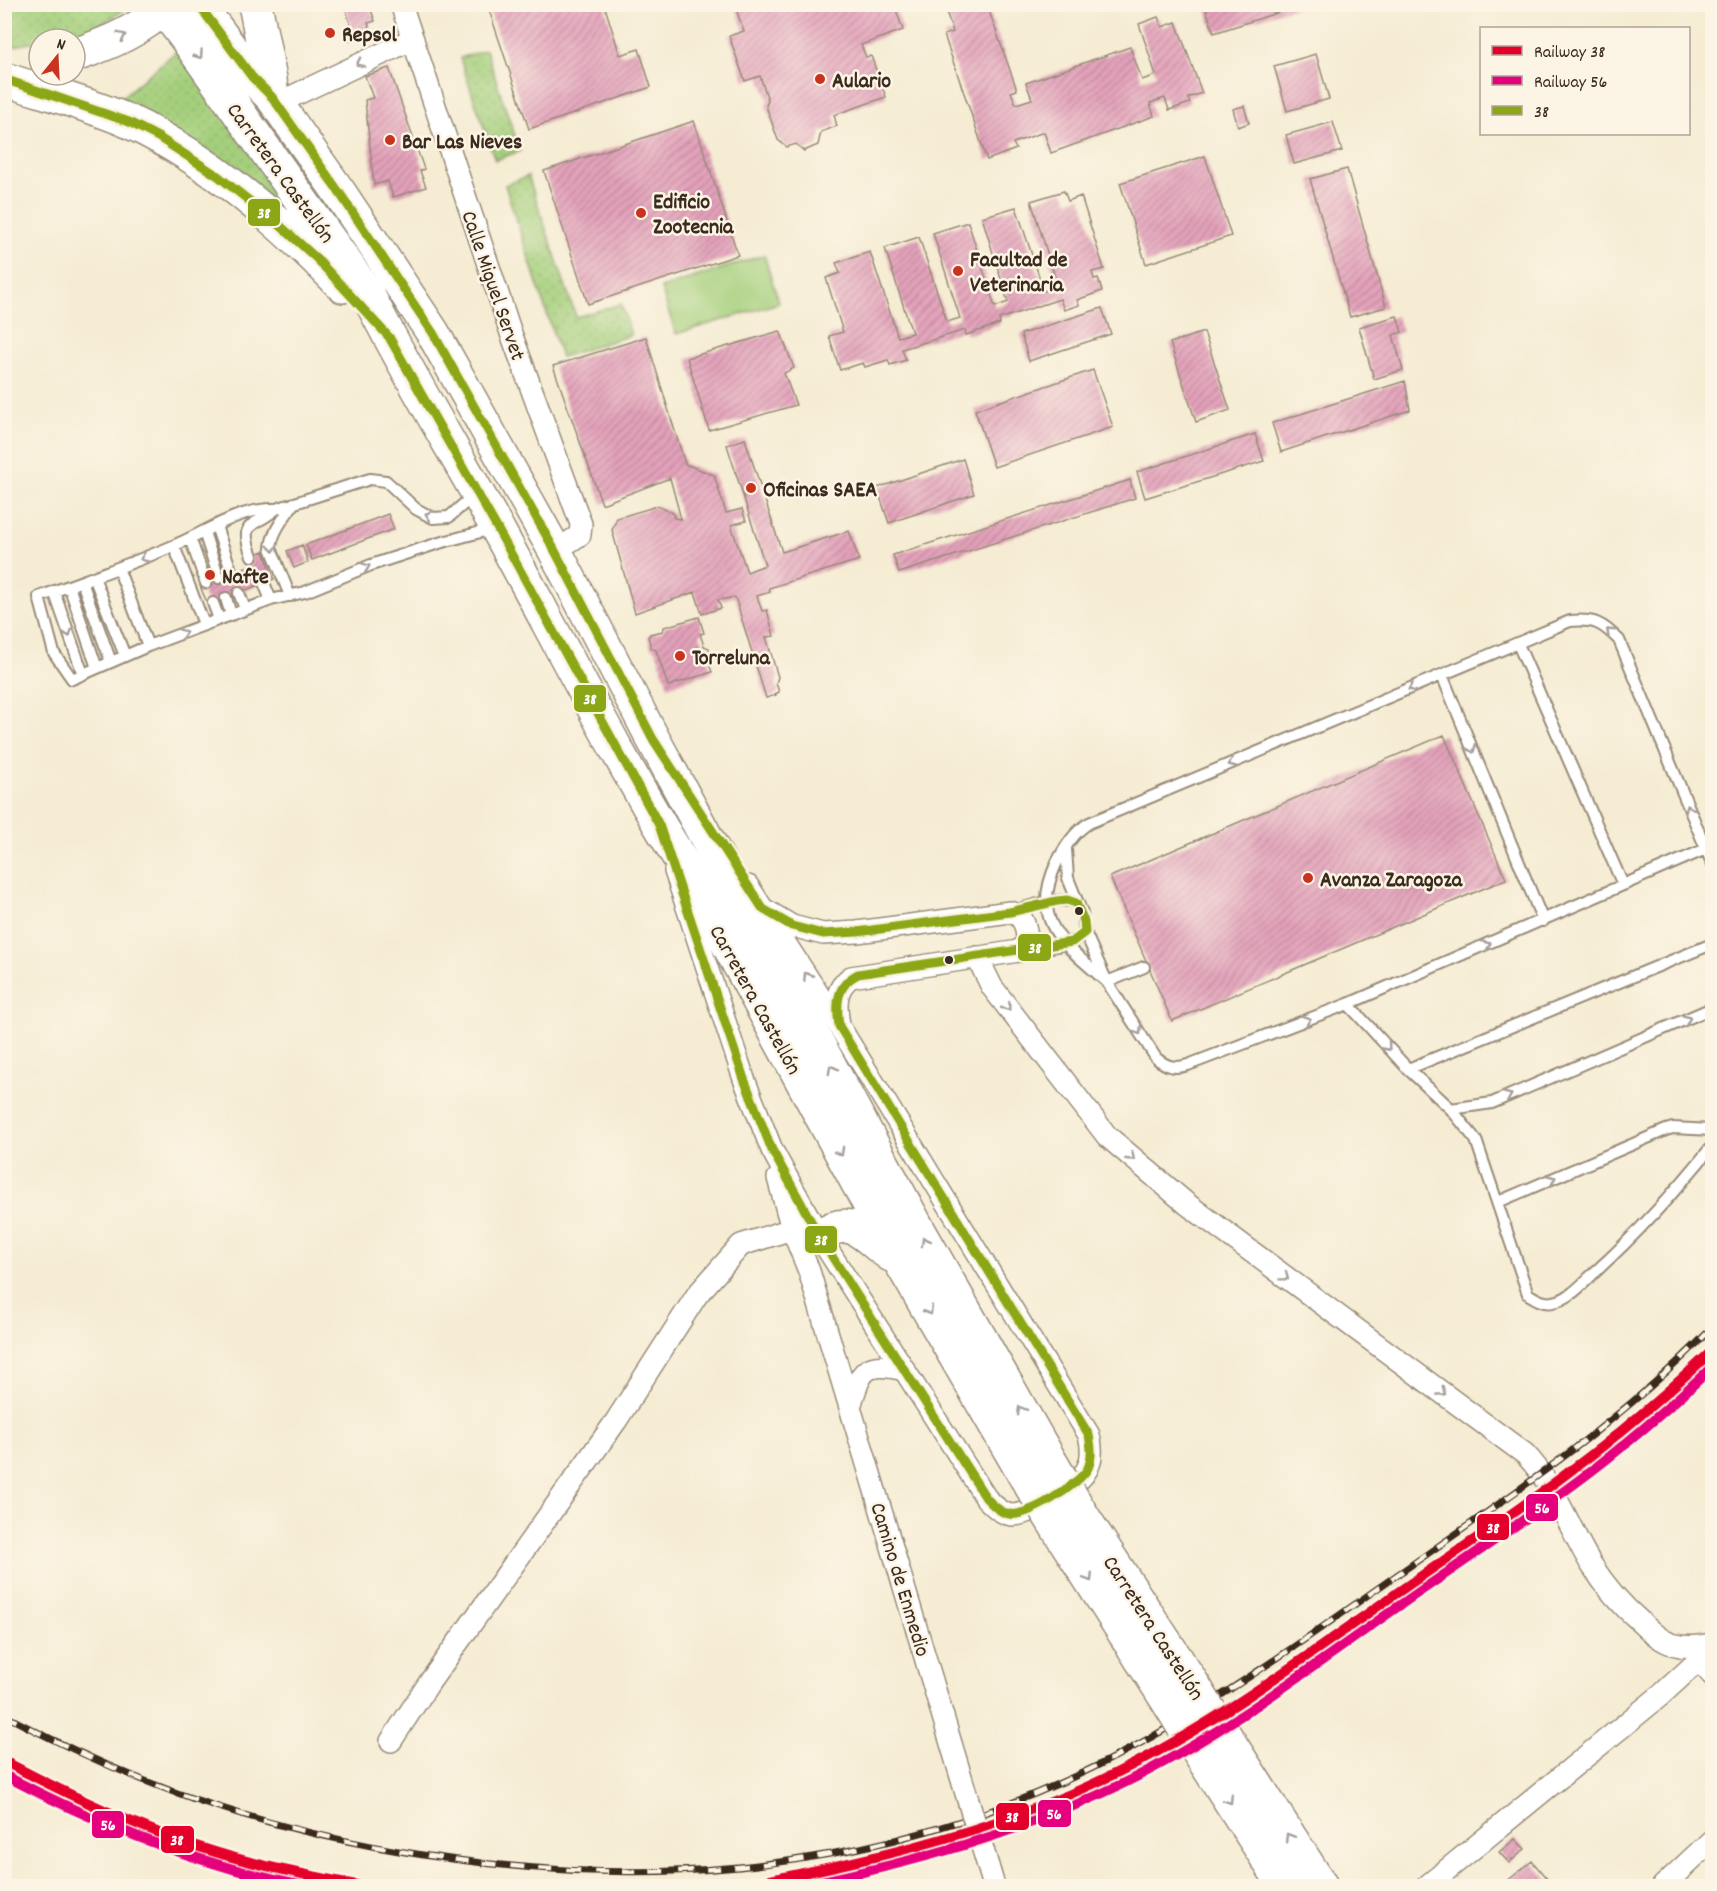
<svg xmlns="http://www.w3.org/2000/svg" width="1717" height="1891" font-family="Dekko,sans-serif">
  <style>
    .grass { fill: url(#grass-dots); stroke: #707c4d; stroke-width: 1.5 }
    .park { fill: #a4cf7c; stroke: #707c4d; stroke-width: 1.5 }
    .building { fill: url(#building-hatch) }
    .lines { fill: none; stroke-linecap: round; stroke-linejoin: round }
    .lane-casing { stroke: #988b78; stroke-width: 14 }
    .street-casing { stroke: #988b78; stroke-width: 24 }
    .highway-casing { stroke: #988b78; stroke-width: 36 }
    .lane { stroke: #fff; stroke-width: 10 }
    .street { stroke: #fff; stroke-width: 21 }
    .highway { stroke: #fff; stroke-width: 33 }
    .rail-casing { stroke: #3b2a1e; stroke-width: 7 }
    .rail { stroke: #fcf5e5; stroke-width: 4.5; stroke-dasharray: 14; stroke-linecap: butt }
    .street-bridge-casing { stroke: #988b78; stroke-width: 24; stroke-linecap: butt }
    .highway-bridge-casing { stroke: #988b78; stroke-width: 36; stroke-linecap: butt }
    .street-bridge { stroke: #fff; stroke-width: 21 }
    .highway-bridge { stroke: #fff; stroke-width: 33 }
    .bus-1-casing { stroke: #fcf5e5; stroke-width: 14 }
    .bus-1 { stroke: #8ba715; stroke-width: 9 }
    .rail-1-casing { stroke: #fcf5e5; stroke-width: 15 }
    .rail-2-casing { stroke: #fcf5e5; stroke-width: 15 }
    .rail-1 { stroke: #e4002b; stroke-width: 10 }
    .rail-2 { stroke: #e5007d; stroke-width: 10 }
    .oneway { stroke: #a79f9a }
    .poi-dot { fill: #c8321e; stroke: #fcf5e5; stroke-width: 2 }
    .bus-dot { fill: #3b2a1e; stroke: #fcf5e5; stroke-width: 2 }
    .labels { text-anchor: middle; stroke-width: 5; stroke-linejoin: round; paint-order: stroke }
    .poi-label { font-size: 22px; font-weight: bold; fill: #3b2a1e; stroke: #fcf5e5; text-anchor: start }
    .street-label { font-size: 22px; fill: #3b2a1e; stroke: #fcf5e5 }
    .line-badge { stroke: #fcf5e5; stroke-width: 2 }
    .badge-label { font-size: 16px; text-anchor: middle; font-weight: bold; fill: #fff }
  </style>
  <defs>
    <pattern id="grass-dots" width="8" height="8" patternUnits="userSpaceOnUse" patternTransform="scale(1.5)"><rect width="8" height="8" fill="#a4cf7c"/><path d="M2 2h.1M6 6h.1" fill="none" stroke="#8eb26b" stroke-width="1.8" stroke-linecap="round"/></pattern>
    <pattern id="building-hatch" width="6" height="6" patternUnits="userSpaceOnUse" patternTransform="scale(1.5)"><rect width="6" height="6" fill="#e4a2bb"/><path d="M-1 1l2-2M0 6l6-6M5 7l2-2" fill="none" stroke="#ba8497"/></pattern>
  </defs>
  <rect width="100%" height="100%" fill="#fcf5e5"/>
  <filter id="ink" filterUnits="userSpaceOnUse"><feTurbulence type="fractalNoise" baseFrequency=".0167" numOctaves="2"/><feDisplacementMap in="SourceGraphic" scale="12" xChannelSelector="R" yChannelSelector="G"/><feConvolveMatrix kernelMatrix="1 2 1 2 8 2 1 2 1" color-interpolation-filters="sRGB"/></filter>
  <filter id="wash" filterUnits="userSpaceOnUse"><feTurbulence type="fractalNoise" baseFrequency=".008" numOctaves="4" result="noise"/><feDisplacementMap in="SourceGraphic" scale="24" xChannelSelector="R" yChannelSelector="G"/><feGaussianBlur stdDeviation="1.35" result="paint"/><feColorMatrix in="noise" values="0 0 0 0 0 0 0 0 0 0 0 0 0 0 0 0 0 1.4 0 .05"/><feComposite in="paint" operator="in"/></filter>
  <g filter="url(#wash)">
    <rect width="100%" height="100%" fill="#f5ecd3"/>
    <path class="grass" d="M5,4h127v1l-40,25 -43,9h-10v2l-34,7z
      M179,49l116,166 -181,-111z
      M486,50l34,101 -25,9 -35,-102z
      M528,176l48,141 45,-13 10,31 -70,22 -56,-172z"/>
    <path class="park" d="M764,255l15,48 -103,31 -15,-46z"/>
    <g id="blocks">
      <path class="building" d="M344,4h25l6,17 -7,2 4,11 -23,7 -4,-13 6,-2z
        M487,4h117l16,51 19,-6 12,38 -122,42z
        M734,4h160l9,26 -42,15 5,12 5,-1 15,41 -52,18 3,11 -16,6 -3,13 -14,6 -8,-7 -9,3 -9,-7 -12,-34 2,-6 -8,-24 -15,5 -16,-45 15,-5z
        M1204,4h98v1l-88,28z
        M944,5h43l30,85 -6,2 5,12 16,-5 -6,-16 104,-36 12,33 14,-5 -17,-51 19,-7 4,10 14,-5 26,71 -14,5 2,5 -21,7 -4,-12 -15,5 4,13 -103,37 -7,-21 -31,11 3,6 -29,11 -43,-125 9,-3z
        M1316,54l13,45 -42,12 -13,-45z
        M389,68l35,101 -4,2 6,16 -33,10 -5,-16 -14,4 -9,-85 8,-2 -8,-22z
        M1244,106l5,17 -11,4 -5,-18z
        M694,121l44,134 -150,49 -44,-133z
        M1333,122l9,29 -48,13 -8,-29z
        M1205,156l26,80 -85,28 -26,-81z
        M1347,169l39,138 -36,10 -40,-138z
        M1064,191l4,10 13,-5 23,73 -12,3 2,7 4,-1 4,13 -25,9 2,5 -15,5 -4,-11 -61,20 1,5 -34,11 -1,-5 -63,19 4,11 -16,5 -2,-5 -23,7 -2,-4 -23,7 -11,-34 14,-4 -17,-54 14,-5 -4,-10 34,-11 28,85 14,-4 -27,-85 34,-11 28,85 13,-4 -27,-85 35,-11 27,85 13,-5 -26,-85 34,-10 28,84 14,-4 -27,-86z
        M1102,308l9,26 -82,27 -8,-27z
        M1397,316l5,16 -9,3 10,35 -29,9 -15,-52z
        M780,331l14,37 -10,5 12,32 -87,25 -22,-72z
        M1204,332l26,78 -34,12 -26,-79z
        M646,337l39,127 29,11 12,38 16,-4 4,12 -15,4 16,47 18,-7 -38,-120 18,-6 37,113 67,-21 10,29 -90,28 1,4 -13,4 5,15 5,-1 7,26 -8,1 12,40 -2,6 3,9 -4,2 1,1 -10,3 -31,-101 -17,3 3,8 -19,6 -7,-22 -60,21 -23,-83 5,-12 40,-12 16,7 1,5 7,1 -11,-41 -68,26 -49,-138z
        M1093,370l20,57 -119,40 -19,-57z
        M1405,381l5,29 -129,42 -9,-29z
        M1255,434l9,27 -119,37 -8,-26z
        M963,459l11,35 -85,29 -12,-35z
        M1130,480l5,18 -236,75 -6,-18z
        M388,514l6,15 -82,31 -6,-15z
        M302,545l6,17 -14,6 -7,-17z
        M264,551l10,28 -66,26 -8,-19 52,-21 -3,-8z
        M699,617l5,16 -4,1 4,12 5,2 1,6 -3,4 5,14 -44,14 -12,-36 -5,-2 -3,-11 2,-3 13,-3 1,-4z
        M1444,735l62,144 -334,142 -62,-144z
        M1515,1839l10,10 -16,14 -10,-11z
        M1532,1861l21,25h-43l-4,-4z"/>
    </g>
  </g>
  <g filter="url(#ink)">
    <use href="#blocks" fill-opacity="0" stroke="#988b78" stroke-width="1.5"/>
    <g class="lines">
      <g class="lane-casing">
        <path id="lane" d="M474,495l-25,22 -16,1 -17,-9 -30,-28 -16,-2 -94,30c-36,-2 -71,24 -103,37 -44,19 -89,34 -134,51l15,56 18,26 76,-33 123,-46 34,-8 66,-27 68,-22 53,-14
          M216,526l16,47
          M204,532l15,46
          M190,538l16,45
          M174,546l30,78
          M252,556c-14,-36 2,-28 24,-47
          M118,568l30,78
          M94,577l31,79
          M82,582l29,80
          M264,583l7,17
          M69,586l28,82
          M54,591l29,83
          M239,593l6,16
          M290,596l-19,-48c1,-17 14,-31 23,-45
          M226,598l5,17
          M213,603l6,16
          M1518,644l105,241
          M1442,675l101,246
          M1066,849l2,29 14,35 3,19 22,50 49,76c11,9 19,11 32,7l160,-61 358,-155
          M1012,911c20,-5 44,-15 64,-8
          M1022,950c22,-3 47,-1 63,-18
          M1107,982c-42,-38 -79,-58 -50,-120 8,-15 17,-30 32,-39l481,-202c25,-2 32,2 49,19l93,223
          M1107,982l37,-15
          M1348,1004l60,65 43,40 25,31 52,154c8,5 16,10 25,8 16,-2 30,-19 41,-29 43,-39 82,-82 118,-127
          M1408,1069l304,-125
          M1451,1109l41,-6 220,-95
          M1498,1202l168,-72 7,-2 39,2"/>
      </g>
      <g class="street-casing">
        <path id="street" d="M401,4l111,332 69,188 -1,11 -25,16
          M276,104l137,-65
          M675,871l69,208 28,71 47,86 167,262c7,7 15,16 26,17 13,0 24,-8 34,-14 29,-17 53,-27 43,-66l-250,-409 -91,-140
          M767,911l25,15 31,8 34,-2 153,-20c14,3 17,16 17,30l-8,9 -168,26c-17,12 -15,29 -12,48
          M977,957l15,30 115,149 80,68 338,250c30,31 44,74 66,110 14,22 31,42 51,59 9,9 21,20 34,22 12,3 24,1 36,-1
          M778,1178l14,51 17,42 159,529
          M850,1407c11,-36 13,-47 54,-37
          M1699,1660l13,15
          M391,1741l38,-58 187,-262 81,-126 44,-50 51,-16
          M988,1866l6,20
          M1427,1886l234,-191 51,-47
          M1663,1886l49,-46"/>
      </g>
      <g class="highway-casing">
        <path id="highway" d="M198,4l54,73 20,20 67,95 94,141 122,218 98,188 264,488 133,234
          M255,4l15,75 2,18
          M164,9l22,29 181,255c40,80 87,157 130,235 64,117 124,237 195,350l208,383 125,215
          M75,55c35,-12 66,-25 93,-51
          M4,79c42,14 86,25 126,43 81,38 152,101 213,164
          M819,1236c34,-24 44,1 72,19
          M1082,1515l114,174
          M1058,1529l113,177
          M1213,1717l108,169
          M1198,1751l87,135"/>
      </g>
      <use href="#lane" class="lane"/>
      <use href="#street" class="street"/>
      <use href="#highway" class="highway"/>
      <g class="rail-casing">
        <path id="rail" d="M4,1715c54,28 108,54 165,75 174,64 385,94 570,77 110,-11 220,-39 321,-84 119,-52 225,-130 331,-204 112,-78 226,-153 321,-251
          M816,1886l48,-15 83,-32"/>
      </g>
      <use href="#rail" class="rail"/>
      <g class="street-bridge-casing">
        <path id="street-bridge" d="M968,1800l20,66"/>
      </g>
      <g class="highway-bridge-casing">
        <path id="highway-bridge" d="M1050,1461l32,54
          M1025,1476l33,53
          M1196,1689l17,28
          M1171,1706l27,45"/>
      </g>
      <use href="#street-bridge" class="street-bridge"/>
      <use href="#highway-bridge" class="highway-bridge"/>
      <g class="bus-1-casing">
        <path id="bus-1" d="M4,79l125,43 29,15 60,39 57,45 41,37 73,79 108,191 162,297 85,254 28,71 47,86 167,262c6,6 13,14 23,16 18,4 71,-30 79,-46 5,-11 3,-22 1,-33l-250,-409c-3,-22 -3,-41 19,-52l214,-32 13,-10 -1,-11 -8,-18 -9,-3 -10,1 -47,11 -153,20 -34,2 -31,-8 -29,-17 -110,-170 -98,-188 -122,-218 -94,-141 -67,-95 -20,-20 -54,-73"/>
      </g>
      <use href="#bus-1" class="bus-1"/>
      <g class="rail-1-casing">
        <path id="rail-1" d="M4,1761c68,36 138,69 211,91 48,15 98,24 147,34
          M740,1886c117,-23 233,-49 342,-97 112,-49 212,-124 312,-194 60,-42 122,-82 180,-127 49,-36 94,-76 138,-117"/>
      </g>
      <g class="rail-2-casing">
        <path id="rail-2" d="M4,1775c95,50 194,90 299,111
          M799,1886c112,-23 223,-53 325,-103 104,-51 197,-123 292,-189 61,-42 124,-83 183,-129 40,-31 77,-64 113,-98"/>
      </g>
      <use href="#rail-1" class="rail-1"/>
      <use href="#rail-2" class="rail-2"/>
    </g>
    <defs><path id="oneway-chevron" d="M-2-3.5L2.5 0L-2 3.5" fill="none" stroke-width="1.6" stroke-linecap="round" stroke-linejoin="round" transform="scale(1.5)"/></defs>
    <g class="oneway">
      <use href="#oneway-chevron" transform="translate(122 36) rotate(-26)"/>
      <use href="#oneway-chevron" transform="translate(199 55) rotate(55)"/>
      <use href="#oneway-chevron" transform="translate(360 63) rotate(155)"/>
      <use href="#oneway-chevron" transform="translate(429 515) rotate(-160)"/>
      <use href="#oneway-chevron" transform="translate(273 548) rotate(83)"/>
      <use href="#oneway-chevron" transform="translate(144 558) rotate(158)"/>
      <use href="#oneway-chevron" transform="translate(366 567) rotate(-21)"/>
      <use href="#oneway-chevron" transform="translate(1610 632) rotate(-137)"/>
      <use href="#oneway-chevron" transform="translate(68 633) rotate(71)"/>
      <use href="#oneway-chevron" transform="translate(183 633) rotate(-21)"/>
      <use href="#oneway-chevron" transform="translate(1412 688) rotate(157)"/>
      <use href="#oneway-chevron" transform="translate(1472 749) rotate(68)"/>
      <use href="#oneway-chevron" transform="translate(1232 763) rotate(157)"/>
      <use href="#oneway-chevron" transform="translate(1689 809) rotate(-113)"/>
      <use href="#oneway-chevron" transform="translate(1487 945) rotate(-23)"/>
      <use href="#oneway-chevron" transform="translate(807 976) rotate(-123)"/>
      <use href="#oneway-chevron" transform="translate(1007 1007) rotate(53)"/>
      <use href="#oneway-chevron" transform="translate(1687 1019) rotate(-23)"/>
      <use href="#oneway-chevron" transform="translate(1307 1020) rotate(-21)"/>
      <use href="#oneway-chevron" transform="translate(1138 1031) rotate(57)"/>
      <use href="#oneway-chevron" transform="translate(1387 1047) rotate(48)"/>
      <use href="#oneway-chevron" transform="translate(832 1069) rotate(-118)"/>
      <use href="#oneway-chevron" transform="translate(1508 1096) rotate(-23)"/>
      <use href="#oneway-chevron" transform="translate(840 1152) rotate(61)"/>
      <use href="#oneway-chevron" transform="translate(1131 1157) rotate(41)"/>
      <use href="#oneway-chevron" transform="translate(1552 1179) rotate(-23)"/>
      <use href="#oneway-chevron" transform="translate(925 1241) rotate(-119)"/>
      <use href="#oneway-chevron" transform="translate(1285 1277) rotate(37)"/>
      <use href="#oneway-chevron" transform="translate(929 1311) rotate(60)"/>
      <use href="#oneway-chevron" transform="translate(1442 1392) rotate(36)"/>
      <use href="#oneway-chevron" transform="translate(1021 1410) rotate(-120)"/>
      <use href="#oneway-chevron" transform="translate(1089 1578) rotate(58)"/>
      <use href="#oneway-chevron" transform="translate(1229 1800) rotate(57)"/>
      <use href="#oneway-chevron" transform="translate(1289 1837) rotate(-122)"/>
    </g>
  </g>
  <g class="poi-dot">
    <circle cx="330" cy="33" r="6"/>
    <circle cx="820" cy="79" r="6"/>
    <circle cx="390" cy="140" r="6"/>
    <circle cx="641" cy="213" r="6"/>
    <circle cx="958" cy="271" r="6"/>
    <circle cx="751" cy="488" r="6"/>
    <circle cx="210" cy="575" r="6"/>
    <circle cx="680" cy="656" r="6"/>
    <circle cx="1308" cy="878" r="6"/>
  </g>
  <g class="bus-dot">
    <circle cx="1079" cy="911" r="5"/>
    <circle cx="949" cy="960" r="5"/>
  </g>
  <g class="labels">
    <g class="poi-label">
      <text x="342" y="41">Repsol</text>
      <text x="832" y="87">Aulario</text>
      <text x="402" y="148">Bar Las Nieves</text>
      <text x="653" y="208">Edificio<tspan x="653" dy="25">Zootecnia</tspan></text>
      <text x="970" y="266">Facultad de<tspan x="970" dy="25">Veterinaria</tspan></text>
      <text x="763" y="496">Oficinas SAEA</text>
      <text x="222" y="583">Nafte</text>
      <text x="692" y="664">Torreluna</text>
      <text x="1320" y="886">Avanza Zaragoza</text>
    </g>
    <g class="street-label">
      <text transform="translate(282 172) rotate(54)" y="8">Carretera Castellón</text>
      <text transform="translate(495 285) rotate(71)" y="8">Calle Miguel Servet</text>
      <text transform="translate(757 999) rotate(61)" y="8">Carretera Castellón</text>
      <text transform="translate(902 1579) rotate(73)" y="8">Camino de Enmedio</text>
      <text transform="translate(1155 1627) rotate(57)" y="8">Carretera Castellón</text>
    </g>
  </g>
  <g class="line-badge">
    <rect x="247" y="198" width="34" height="29" rx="6" fill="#8ba715"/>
    <rect x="573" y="684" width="34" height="29" rx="6" fill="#8ba715"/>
    <rect x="1017" y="933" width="35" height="29" rx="6" fill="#8ba715"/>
    <rect x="804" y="1225" width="34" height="29" rx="6" fill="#8ba715"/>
    <rect x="1525" y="1493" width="34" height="29" rx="6" fill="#e5007d"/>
    <rect x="1476" y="1513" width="34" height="28" rx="6" fill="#e4002b"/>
    <rect x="1037" y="1799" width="35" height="29" rx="6" fill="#e5007d"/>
    <rect x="995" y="1802" width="35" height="29" rx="6" fill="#e4002b"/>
    <rect x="91" y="1810" width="34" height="29" rx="6" fill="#e5007d"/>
    <rect x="160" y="1825" width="35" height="29" rx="6" fill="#e4002b"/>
  </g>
  <g class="badge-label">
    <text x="264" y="218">38</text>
    <text x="590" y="704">38</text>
    <text x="1035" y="953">38</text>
    <text x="821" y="1245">38</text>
    <text x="1542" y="1513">56</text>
    <text x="1493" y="1533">38</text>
    <text x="1054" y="1819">56</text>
    <text x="1012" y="1822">38</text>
    <text x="108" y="1830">56</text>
    <text x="177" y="1845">38</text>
  </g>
  <rect width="1717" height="1891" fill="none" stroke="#fcf5e5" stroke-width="24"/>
  <rect x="1480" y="27" width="210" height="108" fill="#fcf5e5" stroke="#afa495" stroke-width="1.5"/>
  <rect x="1492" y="46" width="30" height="9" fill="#e4002b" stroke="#afa495" stroke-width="1.5"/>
  <text x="1534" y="57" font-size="18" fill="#3b2a1e">Railway 38</text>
  <rect x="1492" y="76" width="30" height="9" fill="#e5007d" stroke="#afa495" stroke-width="1.5"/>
  <text x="1534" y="87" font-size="18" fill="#3b2a1e">Railway 56</text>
  <rect x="1492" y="106" width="30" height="9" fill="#8ba715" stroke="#afa495" stroke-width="1.5"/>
  <text x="1534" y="117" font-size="18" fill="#3b2a1e">38</text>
  <g transform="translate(57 57) rotate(18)"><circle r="28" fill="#fcf5e5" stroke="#afa495" stroke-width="1.5"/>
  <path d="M0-4.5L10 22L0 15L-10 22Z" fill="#c8321e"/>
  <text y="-9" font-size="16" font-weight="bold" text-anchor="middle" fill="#3b2a1e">N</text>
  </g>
</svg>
